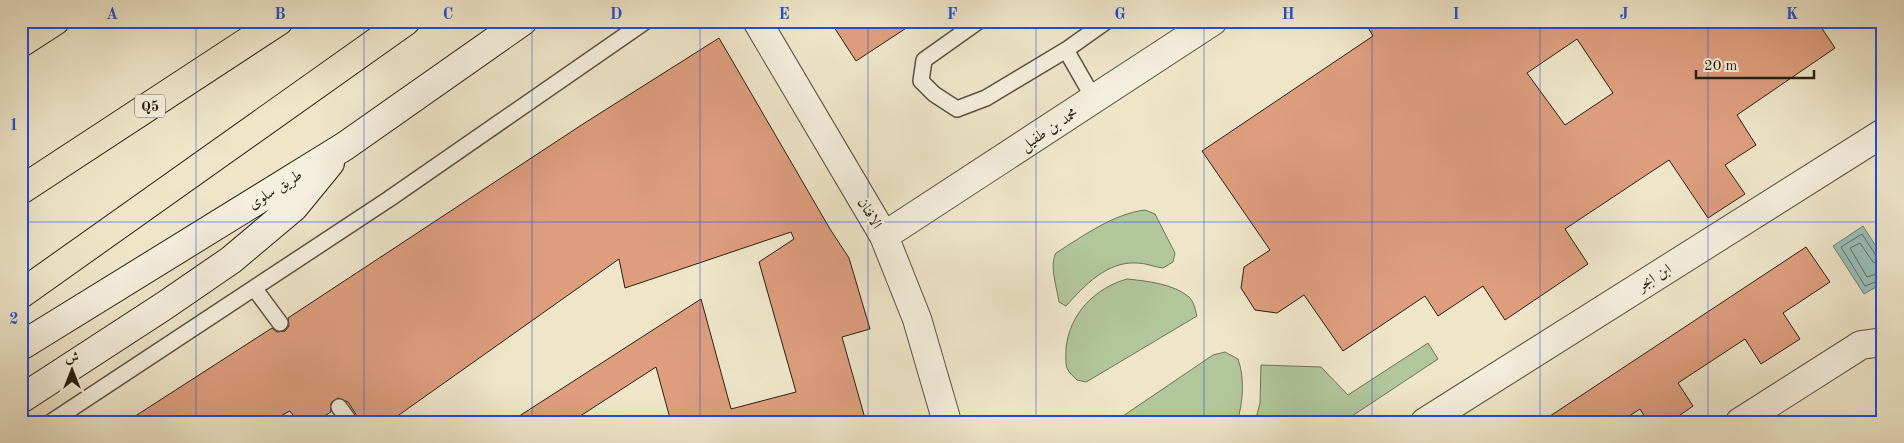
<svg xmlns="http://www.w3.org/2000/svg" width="1904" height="443" font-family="'Old Standard TT',Amiri,serif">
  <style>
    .green { fill: #b2c69c; stroke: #6e7357 }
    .water { fill: #9abebb; stroke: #6d7f77 }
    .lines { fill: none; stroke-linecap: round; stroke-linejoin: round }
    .shore { stroke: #626f66; stroke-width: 1 }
    .building { fill: #de9e7e; stroke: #2a2012; fill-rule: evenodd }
    .service-casing { stroke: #5b5240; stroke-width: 18 }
    .minor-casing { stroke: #5b5240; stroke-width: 30 }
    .secondary-casing { stroke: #2a2012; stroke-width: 30 }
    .motorway-casing { stroke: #2a2012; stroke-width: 30 }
    .service { stroke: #f5efdd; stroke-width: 15 }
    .minor { stroke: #f5efdd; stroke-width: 28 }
    .secondary { stroke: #f5efdd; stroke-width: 28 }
    .motorway { stroke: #efe6ca; stroke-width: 28 }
    .grid { fill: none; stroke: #1d4ed8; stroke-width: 1; stroke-opacity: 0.55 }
    .labels { text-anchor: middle; stroke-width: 4.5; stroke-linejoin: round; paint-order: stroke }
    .shield { fill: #f5efdd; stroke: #675e4f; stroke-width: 1 }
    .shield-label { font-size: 14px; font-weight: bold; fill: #2a2012 }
    .street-label { font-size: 15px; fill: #2a2012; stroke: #f5efdd }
    .neatline { fill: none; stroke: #1d4ed8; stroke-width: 2 }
    .grid-label { font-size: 16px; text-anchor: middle; font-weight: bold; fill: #1d4ed8 }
  </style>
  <rect width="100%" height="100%" fill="#efe6ca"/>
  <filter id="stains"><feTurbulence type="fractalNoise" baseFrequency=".004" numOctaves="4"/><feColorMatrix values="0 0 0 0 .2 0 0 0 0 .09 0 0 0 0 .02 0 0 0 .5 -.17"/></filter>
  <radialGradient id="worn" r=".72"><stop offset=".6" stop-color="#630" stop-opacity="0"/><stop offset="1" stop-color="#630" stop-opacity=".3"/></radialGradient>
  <path class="green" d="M1145,210l10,4 20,39 -2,9 -10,6c-9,-1 -17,-5 -26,-5 -30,-2 -53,23 -71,43l-7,-4c-2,-14 -10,-37 -3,-49 27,-17 57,-39 89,-43z
    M1127,279c20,2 47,5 62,18 5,5 6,12 8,19l-104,62 -7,4 -9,-2c-3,-3 -8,-7 -10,-12 -2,-5 -1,-13 -1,-19 3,-35 29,-61 61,-70z
    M1428,343l10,16 -95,63h-88l5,-19 1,-38 60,2 27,28z
    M1225,352l13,7c7,19 5,44 -1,63h-123l99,-67z"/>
  <path class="water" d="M1863,226l20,31v26l-19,11 -31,-48z"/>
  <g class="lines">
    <path class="shore" d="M1883,259l-6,-2 -15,-23 -21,13 24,39 18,-7
      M1883,265l-10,-3 -13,-19 -10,5 17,29 16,-5"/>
  </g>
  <path class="building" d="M830,21h87l-61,40z
    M1364,21h453l18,27 -98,67 19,30 -31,20 20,29 -37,24 -39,-58 -104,69 23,35 -83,56 -22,-34 -45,30 -13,-20 -82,55 -39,-56 -27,18 -22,-3 -14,-22 3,-21 26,-17 -68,-99 171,-115zM1577,39l36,54 -48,32 -38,-52z
    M719,38l111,191 19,29 21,71 -28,8 24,85h-195l-15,-55 -85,55h-61l191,-123 30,110 65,-17 -37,-130 35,-23 -3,-7 -166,56 -6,-29 -230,163h-28l-13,-20 -10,-4 -7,5v9l-16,10h-17l-8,-11 -21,11h-143l146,-94 5,4 8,-1 4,-5 -1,-8 295,-194z
    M1806,247l24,35 -47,31 17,26 -39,25 -16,-25 -67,44 15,23 -23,16h-22l-8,-13 -20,13h-79z"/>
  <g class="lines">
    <g class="service-casing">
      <path id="service" d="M979,21l-55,39 -3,21 13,13 23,15 29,-11 80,-48 41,-29
        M1066,50l28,49
        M254,288l26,35
        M339,407l11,15
        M51,422l338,-223 257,-178"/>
    </g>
    <g class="minor-casing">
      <path id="minor" d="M757,21l127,215 33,83 30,103
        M884,236l329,-215
        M1425,422l458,-289
        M1740,422l121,-77 22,-3"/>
    </g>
    <g class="secondary-casing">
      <path id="secondary" d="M21,346l324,-200 178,-125
        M21,399l143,-93 67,-46 63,-53 36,-44"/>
    </g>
    <g class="motorway-casing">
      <path id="motorway" d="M21,43l34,-22
        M21,190l258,-169
        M21,294l385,-273"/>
    </g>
    <use href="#service" class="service"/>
    <use href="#minor" class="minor"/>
    <use href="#secondary" class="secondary"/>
    <use href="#motorway" class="motorway"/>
  </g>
  <path class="grid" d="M196,21v401M364,21v401M532,21v401M700,21v401M868,21v401M1036,21v401M1204,21v401M1372,21v401M1540,21v401M1708,21v401M21,222h1862"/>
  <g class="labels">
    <rect class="shield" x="135" y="94.5" width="30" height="23" rx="4"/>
    <g class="shield-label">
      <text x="150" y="111">Q5</text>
    </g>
    <g class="street-label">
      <text transform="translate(1049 129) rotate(-33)" y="5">محمد بن طفيل</text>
      <text transform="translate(275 189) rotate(-32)" y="5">طريق سلوى</text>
      <text transform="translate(870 213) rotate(59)" y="5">الافنان</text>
      <text transform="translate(1654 277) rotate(-32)" y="5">ابن ابجر</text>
    </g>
  </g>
  <rect width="1904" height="443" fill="none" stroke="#efe6ca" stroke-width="55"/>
  <g transform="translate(72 370)" stroke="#f5efdd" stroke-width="4" paint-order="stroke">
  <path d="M0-4L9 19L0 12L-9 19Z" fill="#2a2012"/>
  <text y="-8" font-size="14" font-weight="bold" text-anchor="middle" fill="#2a2012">ش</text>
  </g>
  <path d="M1696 70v8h118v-8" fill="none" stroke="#2a2012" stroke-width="2.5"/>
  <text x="1704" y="70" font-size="15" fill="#2a2012" stroke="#f5efdd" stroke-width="4" paint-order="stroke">20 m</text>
  <rect x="28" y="28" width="1848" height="388" class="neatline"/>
  <g class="grid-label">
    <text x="112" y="19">A</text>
    <text x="280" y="19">B</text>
    <text x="448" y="19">C</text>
    <text x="616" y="19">D</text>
    <text x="784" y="19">E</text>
    <text x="952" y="19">F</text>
    <text x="1120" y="19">G</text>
    <text x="1288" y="19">H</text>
    <text x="1456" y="19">I</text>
    <text x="1624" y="19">J</text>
    <text x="1792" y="19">K</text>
    <text x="14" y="130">1</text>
    <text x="14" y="324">2</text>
  </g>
  <rect width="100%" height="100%" filter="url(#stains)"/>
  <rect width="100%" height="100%" fill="url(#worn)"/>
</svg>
